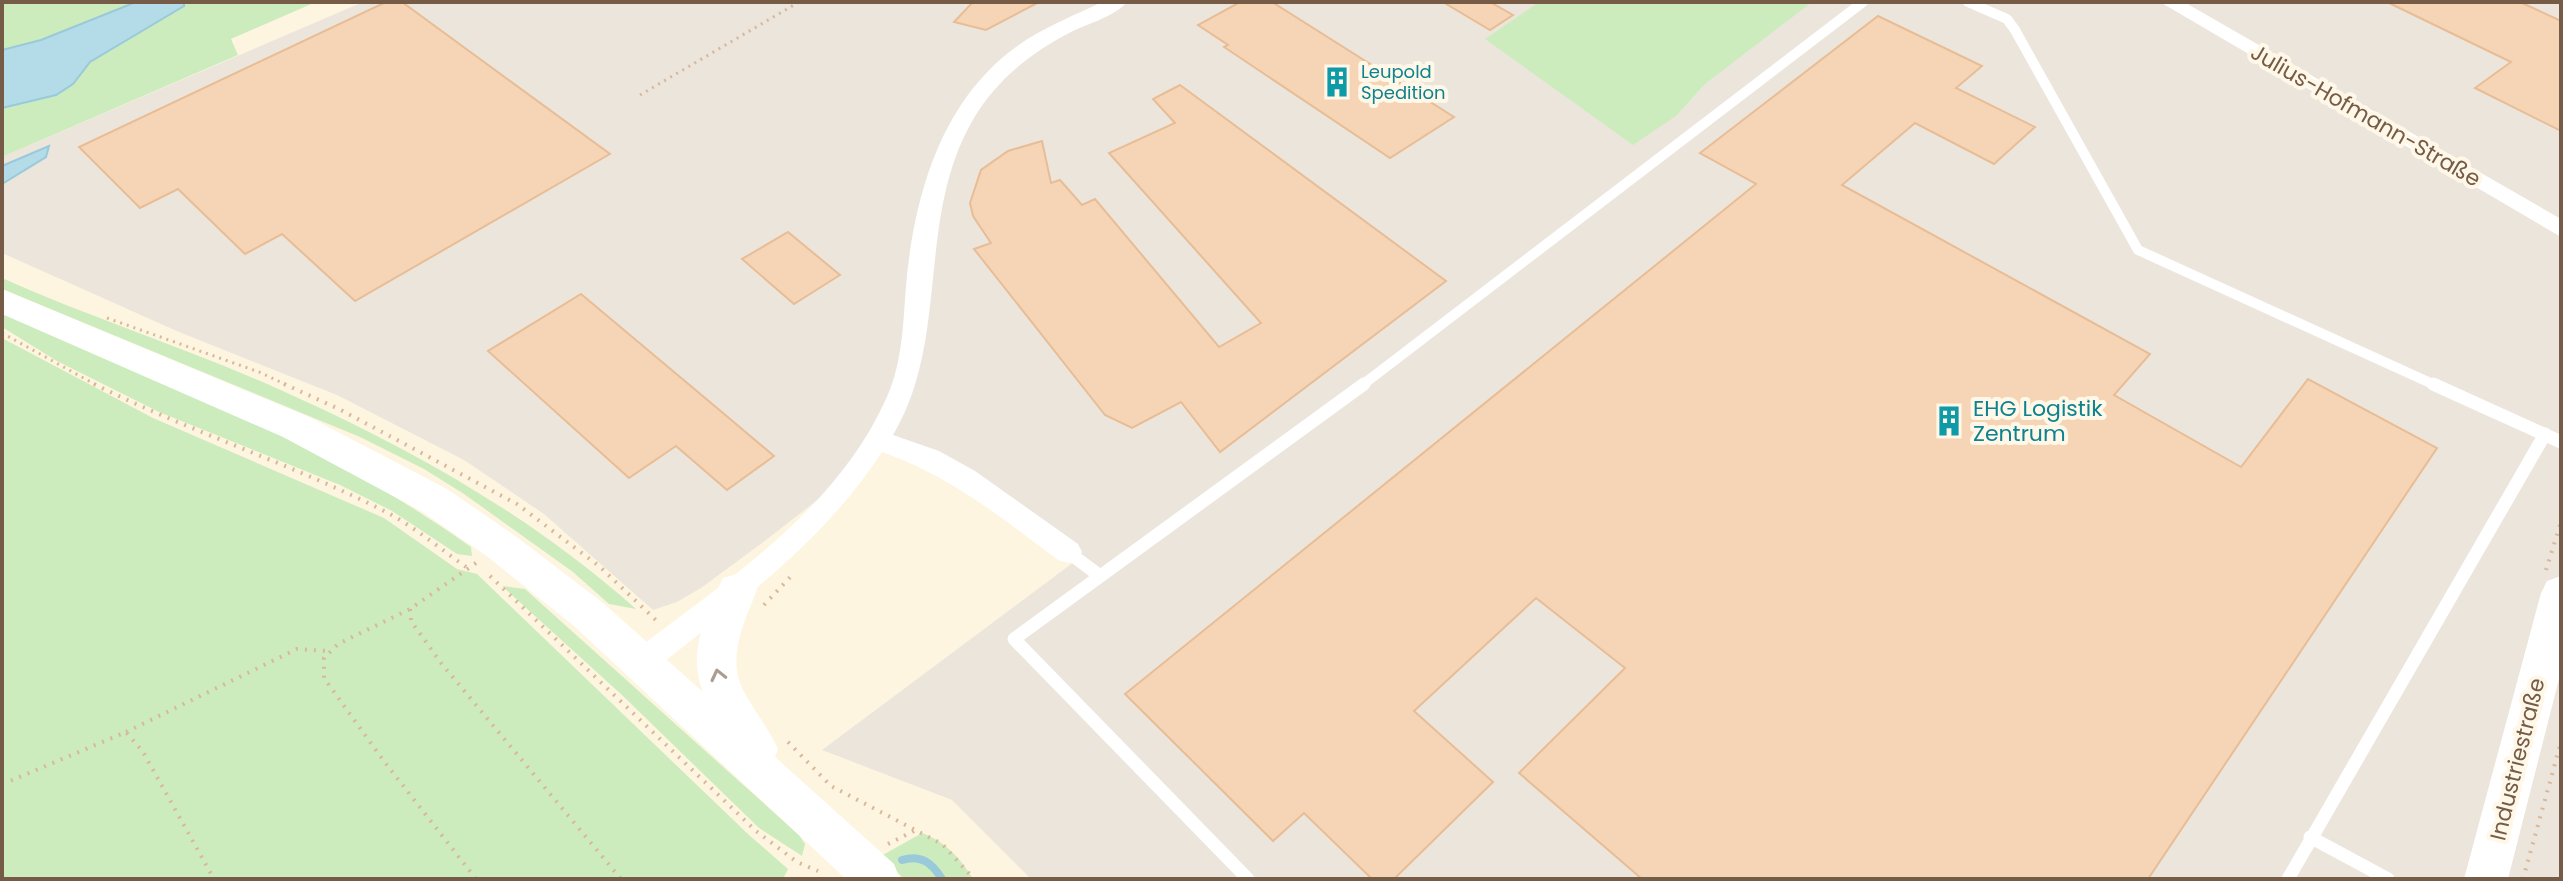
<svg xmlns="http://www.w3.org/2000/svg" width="2563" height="881" font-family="Poppins,sans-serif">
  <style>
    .industrial { fill: #ece5dc }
    .green { fill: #ccecbe }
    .water { fill: #b4dbe8; stroke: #99cada; stroke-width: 2 }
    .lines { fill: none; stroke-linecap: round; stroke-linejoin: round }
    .stream { stroke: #99cada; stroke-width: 8 }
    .building { fill: #f5d5b6; stroke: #e8bd95; stroke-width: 2 }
    .path-far1 { stroke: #d9b899; stroke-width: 3; stroke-dasharray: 2 5; stroke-linecap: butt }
    .path { stroke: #d9b899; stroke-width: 4; stroke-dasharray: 2 7; stroke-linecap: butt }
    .lane-far1 { stroke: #fff; stroke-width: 10 }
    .lane { stroke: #fff; stroke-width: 13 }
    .street { fill: #fff; fill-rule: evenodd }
    .secondary { fill: #fff; fill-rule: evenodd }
    .oneway { stroke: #ad9d90 }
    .labels { text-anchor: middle; stroke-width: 8; stroke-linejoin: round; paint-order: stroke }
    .far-culture-label { font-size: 18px; fill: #0d838f; stroke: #fff8e8; text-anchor: start }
    .street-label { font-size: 22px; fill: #765c46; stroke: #fff8e8 }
    .culture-label { font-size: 22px; fill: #0d838f; stroke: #fff8e8; text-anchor: start }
  </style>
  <rect width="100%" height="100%" fill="#fef5e0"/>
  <path class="industrial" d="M363,2h2198v877h-1530l-79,-79 -130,-50 256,-191 -202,-121 -20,32 -94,73 -61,45 -24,14 -24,8 -109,-96 -80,-54 -127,-65 -158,-63 -177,-79v-96z"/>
  <path class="green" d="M2,2h314l-85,37 7,16 -236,102z
    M1539,2h273l-107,82 -29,32 -43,29 -148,-106z
    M2,278c96,43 198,74 294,119 123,56 239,122 340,212l-27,-5 -36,-32 -109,-78 -40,-25 -64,-32 -358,-148z
    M2,313c161,68 326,132 469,234l1,9 -15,-2 -65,-43 -52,-26 -181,-73 -102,-51 -55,-34z
    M2,338l151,80 231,100 73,51 20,5 272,261 39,34 -4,8 -782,2z
    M502,586l23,3 274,246 6,9 -3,12 -43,-28 -136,-132z
    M922,833c24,9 38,25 51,46h-69l-23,-23z"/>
  <path class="water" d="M136,2h48v4l-94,56 -17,22 -17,11 -54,13v-58l39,-10z
    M49,146l-3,11 -44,27v-18z"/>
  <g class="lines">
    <path class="stream" d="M902,860c19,-6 30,3 40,19"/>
  </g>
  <path class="building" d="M386,2h16l208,152 -255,147 -73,-67 -37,20 -67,-65 -38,19 -61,-61z
    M973,2h66l-53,28 -32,-8z
    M1240,2h32l182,115 -64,41 -166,-111 4,-2 -30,-20z
    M1443,2h47l23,13 -23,15z
    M2387,2h133l41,19v110l-86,-43 36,-26z
    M1878,16l104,50 -26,22 79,39 -41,37 -79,-41 -73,62 308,169 -36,41 127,72 67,-88 129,69 -289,431h-506l-123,-106 106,-105 -89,-70 -122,113 79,71 -99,97h-22l-68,-66 -31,28 -148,-147 631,-510 -56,-31z
    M1180,85l266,196 -226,171 -39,-50 -49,26 -27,-13 -131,-166 17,-6 -18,-27 -3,-13 11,-33 27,-19 34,-10 9,42 9,-3 22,25 13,-6 124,148 42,-24 -152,-170 66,-30 -22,-24z
    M788,232l52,43 -46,29 -52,-45z
    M581,294l142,119 51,43 -47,34 -51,-44 -47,32 -141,-127z"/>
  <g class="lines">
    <path class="path-far1" d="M640,95l159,-93
      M107,318l152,54 30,14
      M2,333l96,53"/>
    <path class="path" d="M94,384c96,48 199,80 294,129 28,15 55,38 81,56
      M284,384l55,25 178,95 82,62 59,56
      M476,563l-66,46 -72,35 -14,14v20l59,82 93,119
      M2546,570l15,-48
      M490,576l266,255 41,31 21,9
      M764,605l30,-32
      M410,609l1,12 30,42 180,216
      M126,732l171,-83 30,2
      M788,742l43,44 111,58 32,35
      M2,781h8l116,-49 17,20 71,127
      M888,844l30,-15
      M2523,879l38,-137"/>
    <path class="lane-far1" d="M1968,2l39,17 8,11 123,220 299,136
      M1361,386l502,-384"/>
    <path class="lane" d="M2433,384l128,58
      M1068,552l32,24
      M2310,837l78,42
      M1248,879l-234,-240 350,-255
      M2288,879l257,-445"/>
    <path class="street" d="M1102,2h25c-12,14 -37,21 -54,29 -40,20 -76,48 -99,87 -59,99 -23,220 -81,317l46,16 36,20 103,73 4,8 -4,8 -10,3 -10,-3c-56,-42 -109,-85 -176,-108 -62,94 -143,150 -230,219l-10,4 -10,-4 -5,-9 5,-9c93,-72 203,-141 254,-254 18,-38 17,-83 21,-124 10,-91 39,-183 119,-235 24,-15 51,-26 76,-38z
      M2160,2h24l377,217v18z"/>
    <path class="secondary" d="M2,289l307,128 138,72 67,46 88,67 101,90c-16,-39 3,-78 20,-114l14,-4 14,4 6,12c-12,30 -30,66 -15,98 11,22 26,39 36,61l-3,8 119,107 6,15h-54l-272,-253 -86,-69 -67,-46 -138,-74 -281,-123z
      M2561,576v95l-53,208h-44l77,-286 6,-12z"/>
  </g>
  <defs><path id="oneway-chevron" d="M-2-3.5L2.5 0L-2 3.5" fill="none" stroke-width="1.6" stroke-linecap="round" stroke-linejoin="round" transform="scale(2)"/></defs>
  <use class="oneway" href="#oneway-chevron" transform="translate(718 675) rotate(-103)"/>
  <defs>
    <g id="building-bare" transform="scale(2.4)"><path d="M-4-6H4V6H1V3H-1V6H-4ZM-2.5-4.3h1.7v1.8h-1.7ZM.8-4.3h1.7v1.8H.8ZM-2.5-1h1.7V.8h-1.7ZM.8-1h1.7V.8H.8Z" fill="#0f9aa8" stroke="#fff8e8" stroke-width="2.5" paint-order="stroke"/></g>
  </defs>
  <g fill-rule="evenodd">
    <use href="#building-bare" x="1337" y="82"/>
    <use href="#building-bare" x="1949" y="421"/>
  </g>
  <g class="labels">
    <g class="far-culture-label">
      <text x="1361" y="78">Leupold<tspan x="1361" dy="21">Spedition</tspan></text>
    </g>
    <g class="street-label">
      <text transform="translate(2366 115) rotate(30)" y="8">Julius-Hofmann-Straße</text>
      <text transform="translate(2517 759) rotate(-76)" y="8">Industriestraße</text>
    </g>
    <g class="culture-label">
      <text x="1973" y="416">EHG Logistik<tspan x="1973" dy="25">Zentrum</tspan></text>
    </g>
  </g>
  <rect width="2563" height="881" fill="none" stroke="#765c46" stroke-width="8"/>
</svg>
